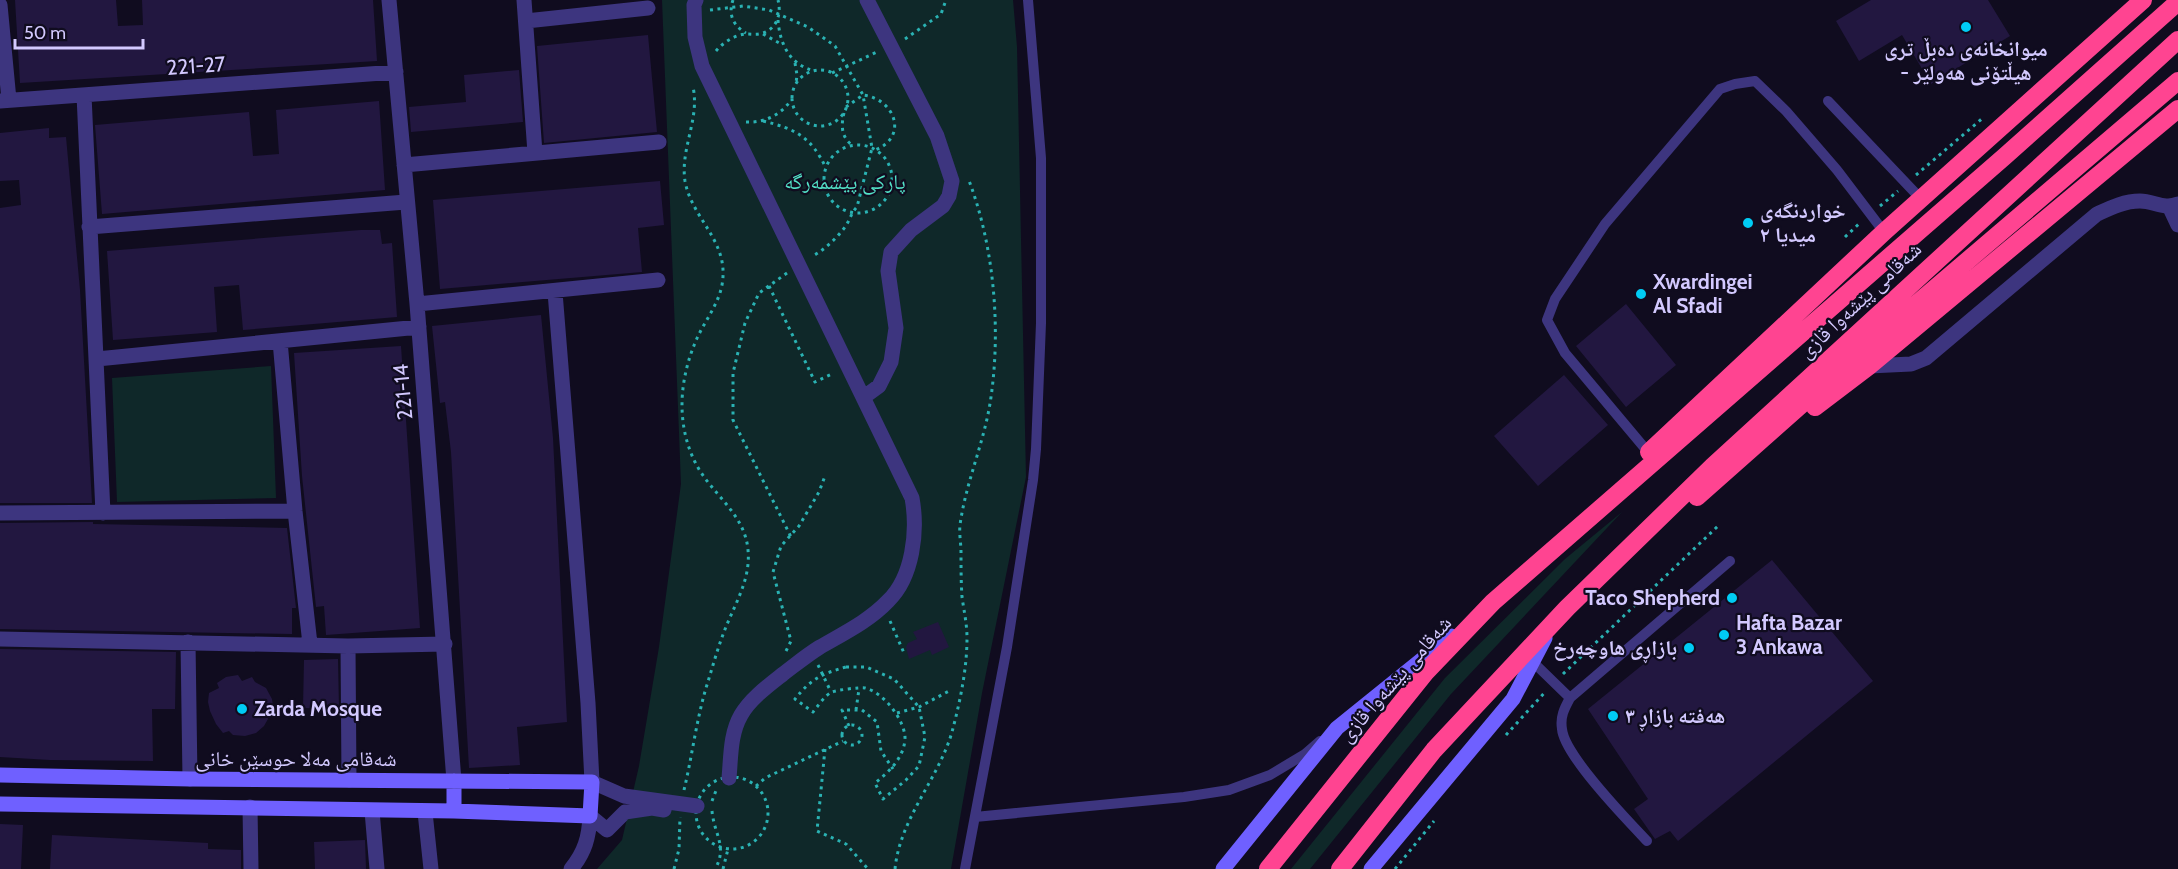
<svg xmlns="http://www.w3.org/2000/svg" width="2178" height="869" font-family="Cabin,'Noto Naskh Arabic',sans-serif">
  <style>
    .green { fill: #0f2829 }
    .building { fill: #221740 }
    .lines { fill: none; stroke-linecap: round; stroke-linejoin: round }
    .path { stroke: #2ab2b3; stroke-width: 3; stroke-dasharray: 3 4.5; stroke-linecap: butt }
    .lane { stroke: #3d357f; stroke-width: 10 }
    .street { stroke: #3d357f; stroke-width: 15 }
    .secondary { stroke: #6f60ff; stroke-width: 15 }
    .highway { stroke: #ff4491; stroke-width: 18 }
    .poi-dot { fill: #00ccf4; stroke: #100c1f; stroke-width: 2 }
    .labels { text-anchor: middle; stroke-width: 4.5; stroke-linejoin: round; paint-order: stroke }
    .poi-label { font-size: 21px; font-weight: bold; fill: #d3c9ff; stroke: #100c1f; text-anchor: start }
    .street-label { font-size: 21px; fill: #d3c9ff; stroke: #100c1f }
    .park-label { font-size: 21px; fill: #53e1c7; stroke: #100c1f }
  </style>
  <rect width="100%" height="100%" fill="#100c1f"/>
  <path class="green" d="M662,0h351l4,47 9,430 -44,216 -31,176h-354l25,-29 17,-74 20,-119 22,-163z
    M271,366l5,132 -159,4 -5,-124z
    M1622,512l-171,182 -141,175h-19l154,-191 120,-119z"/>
  <path class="building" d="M15,0h101l2,26 25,-1 -1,-25h231l4,61 -357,22z
    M1871,0h117l22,36 -79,48 -29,-49 -43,26 -23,-40z
    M648,35l9,97 -113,11 -7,-97z
    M519,70l4,52 -112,10 -2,-25 57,-5 -2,-27z
    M379,101l6,89 -283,24 -7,-89 154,-13 4,44 26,-2 -3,-44z
    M49,128v10l17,-1 14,153 12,213h-92v-295l21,-3 -2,-25 -19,1v-48z
    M660,181l4,44 -26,3 4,44 -202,17 -7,-89z
    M361,230h19l2,14 10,-1 5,74 -154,13 -4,-45 -25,2 3,45 -104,8 -6,-89z
    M1626,304l50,61 -50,42 -50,-61z
    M541,315l12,123 14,284 -50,5 3,38 -51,3 -18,-316 -6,-50 -5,1 -8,-77z
    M401,346l19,282 -94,7 -2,-29 -8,1 -14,-131 -8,-123z
    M1564,375l44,50 -70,61 -44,-50z
    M93,522v2l194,4 9,80h-4v26l-292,-5v-106z
    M1772,560l101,121 -195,160 -8,-10 -15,8 -21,-30 14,-10 -60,-90z
    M938,622l11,25 -17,8 -2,-5 -21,9 -3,-12 2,-4 9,-4 -4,-7z
    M0,649l176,3 -1,57h-23l1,52 -103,-1 -50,-3z
    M338,659l1,50 -36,-1 1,-48z
    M238,675l4,6 10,-4 3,5 11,6 6,11 1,7 -7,7 2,6 -4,7 -8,7 -11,3 -12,-1 -4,-4 -6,2 -7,-9 -6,-13 -2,-9 1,-9 10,-5 -2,-5 9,-6z
    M0,824l23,1 -2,44h-21z
    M52,835l156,8v6l33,1v19h-191z
    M365,840l1,29h-51l-1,-27z"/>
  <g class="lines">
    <path class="path" d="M733,0c-5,14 0,26 13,33
      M710,10l33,-4 26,4 39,17 27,19 28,49 9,53 -15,59c-6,6 -7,13 -12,20 -9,12 -20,22 -32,29
      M778,20c2,25 12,45 37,51
      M763,34l18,10
      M905,39l36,-25 5,-14
      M716,51c6,-7 14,-13 24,-16 7,-2 13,0 19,-1 17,-3 23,-19 19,-34
      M795,63l2,12 -1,8
      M792 98a28 28 0 1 1 56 0a28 28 0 1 1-56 0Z
      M832,73l45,-21
      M846,107l17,-12c32,4 46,42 12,55
      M844,113c-3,12 -3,24 8,32
      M763,121c33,8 48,16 63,47
      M746,122c18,1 35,-7 45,-22
      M824 179a34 34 0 1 1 68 0a34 34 0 1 1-68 0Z
      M1916,175l68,-58
      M1880,206l18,-15
      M1845,237l16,-15
      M787,273l-28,20 -14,30 -12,50v47l58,117
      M769,286l46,96 19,-9
      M890,621l14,32
      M786,651l5,-10 -18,-69 8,-26 18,-20 20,-34 6,-16
      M818,665l13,27
      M846,667h20l28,12 25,28 6,30 -6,29 -13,14 -23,19 -8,-16c14,-11 30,-26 30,-46 -1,-18 -22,-45 -40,-49 -5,-1 -28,2 -33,4 -7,3 -14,14 -19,20l-18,-13c16,-20 26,-25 51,-32z
      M1563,674l155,-148
      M856,710l3,-21
      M897,713l22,-6 30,-16
      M842 735a10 10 0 1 1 20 0a10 10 0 1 1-20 0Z
      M849,726l-7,-16h20l15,12 4,29 12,18
      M1506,735l40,-44
      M825,749l-8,82 29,13 22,25
      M696 813a36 36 0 1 1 72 0a36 36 0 1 1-72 0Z
      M756,786l9,-8 78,-37
      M684,790c8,-33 12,-68 22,-102 6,-19 11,-38 18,-56 10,-27 27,-52 24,-82 -3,-37 -38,-57 -53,-88 -9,-18 -13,-38 -13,-57 0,-21 5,-43 13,-62 8,-20 23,-37 27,-58 8,-44 -30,-65 -37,-104 -5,-32 15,-62 8,-94
      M712,801l5,-13
      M712,811c2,23 16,36 3,58
      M674,869l5,-20 1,-32
      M723,869l5,-20
      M895,869c5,-51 43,-89 57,-137 8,-30 15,-63 15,-94 0,-14 -3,-27 -5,-41 -1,-15 -1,-30 -1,-45 0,-9 -2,-18 -1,-27 6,-44 25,-84 31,-128 10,-70 3,-152 -23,-219
      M1395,869l39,-48"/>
    <path class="lane" d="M1828,101l93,98
      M1648,452l-83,-99 -18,-33 8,-21 50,-75 115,-135 15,-5 20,-3 31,30 51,59 47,62
      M1533,662l37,36
      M975,817l209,-20 45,-7 41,-15 35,-21 15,-13
      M1647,841c-20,-21 -83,-86 -85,-112 -2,-12 2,-20 8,-31l160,-137
      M965,869l42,-222 26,-167 3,-31 5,-126v-165l-13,-158"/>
    <path class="street" d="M389,0l28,304 37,477
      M524,0l11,153
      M696,0l-2,5 1,32 7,29 210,432c6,33 1,79 -24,103 -19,20 -44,32 -68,46 -13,8 -25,18 -37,27 -14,11 -33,25 -42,41 -11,19 -10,42 -12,63
      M0,5l9,95
      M526,21l122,-13
      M84,95l19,418
      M0,101l396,-29
      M404,165l255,-23
      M2170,208l8,17
      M89,227l317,-25
      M555,292l33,411 4,79 32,14 73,10
      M417,304l241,-24
      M280,341l15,170 15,133
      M97,359l322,-32
      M1869,366l42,-2 15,-6 171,-144c13,-6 27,-13 43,-13 14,0 24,9 38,3
      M864,397l15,-11 12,-24 5,-34 -8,-57 3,-19 20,-22 32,-24 6,-10 3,-15 -15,-45 -70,-136
      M0,513l295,-2
      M0,639l348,7 97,-2
      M188,642l2,137
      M348,646l1,134
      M250,807l1,62
      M372,811l5,58
      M425,812l6,57
      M590,816l17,14 18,-18 27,-4 12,2
      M571,869c14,-17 18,-32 19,-53"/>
    <path class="secondary" d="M0,775l190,4 402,3 -2,34 -136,-5 -454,-7
      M454,781v30
      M1223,869l114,-141 114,-92
      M1371,869l142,-170 32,-61"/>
    <path class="highway" d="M1815,407l54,-41 309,-257
      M1649,452l235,-220 259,-232
      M1697,497l175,-155 306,-261
      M1268,869l157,-196 68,-71 511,-445 174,-155
      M1340,869l94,-119 133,-142 145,-141 466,-427"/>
  </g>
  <g class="poi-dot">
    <circle cx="1966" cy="27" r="6"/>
    <circle cx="1748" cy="223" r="6"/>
    <circle cx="1641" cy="294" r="6"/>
    <circle cx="1732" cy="598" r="6"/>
    <circle cx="1724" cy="635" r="6"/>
    <circle cx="1689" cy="648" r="6"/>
    <circle cx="242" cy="709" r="6"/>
    <circle cx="1613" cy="716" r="6"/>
  </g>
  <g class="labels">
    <g class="poi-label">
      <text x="1966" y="56" text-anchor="middle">میوانخانەی دەبڵ تری<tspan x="1966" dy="24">- هیڵتۆنی هەولێر</tspan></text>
      <text x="1760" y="218">خواردنگەی<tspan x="1760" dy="24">میدیا ٢</tspan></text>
      <text x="1653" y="289">Xwardingei<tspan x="1653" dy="24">Al Sfadi</tspan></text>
      <text x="1720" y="605" text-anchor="end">Taco Shepherd</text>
      <text x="1736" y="630">Hafta Bazar<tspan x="1736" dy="24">3 Ankawa</tspan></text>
      <text x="1677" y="655" text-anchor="end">بازاڕی هاوچەرخ</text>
      <text x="254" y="716">Zarda Mosque</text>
      <text x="1625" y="723">هەفتە بازاڕ ٣</text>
    </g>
    <g class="street-label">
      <text transform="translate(196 66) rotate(-4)" y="7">221-27</text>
      <text transform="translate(1860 300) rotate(-43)" y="7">شەقامی پێشەوا قازی</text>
      <text transform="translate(403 392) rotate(-95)" y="7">221-14</text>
      <text transform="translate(1395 679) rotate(-49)" y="7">شەقامی پێشەوا قازی</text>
      <text x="296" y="766">شەقامی مەلا حوسێن خانی</text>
    </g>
    <g class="park-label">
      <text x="845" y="189">پارکی پێشمەرگە</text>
    </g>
  </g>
  <path d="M15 39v9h128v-9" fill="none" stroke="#d3c9ff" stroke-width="3"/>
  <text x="24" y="39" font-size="18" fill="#d3c9ff" stroke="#100c1f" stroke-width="4.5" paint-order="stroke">50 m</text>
</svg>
